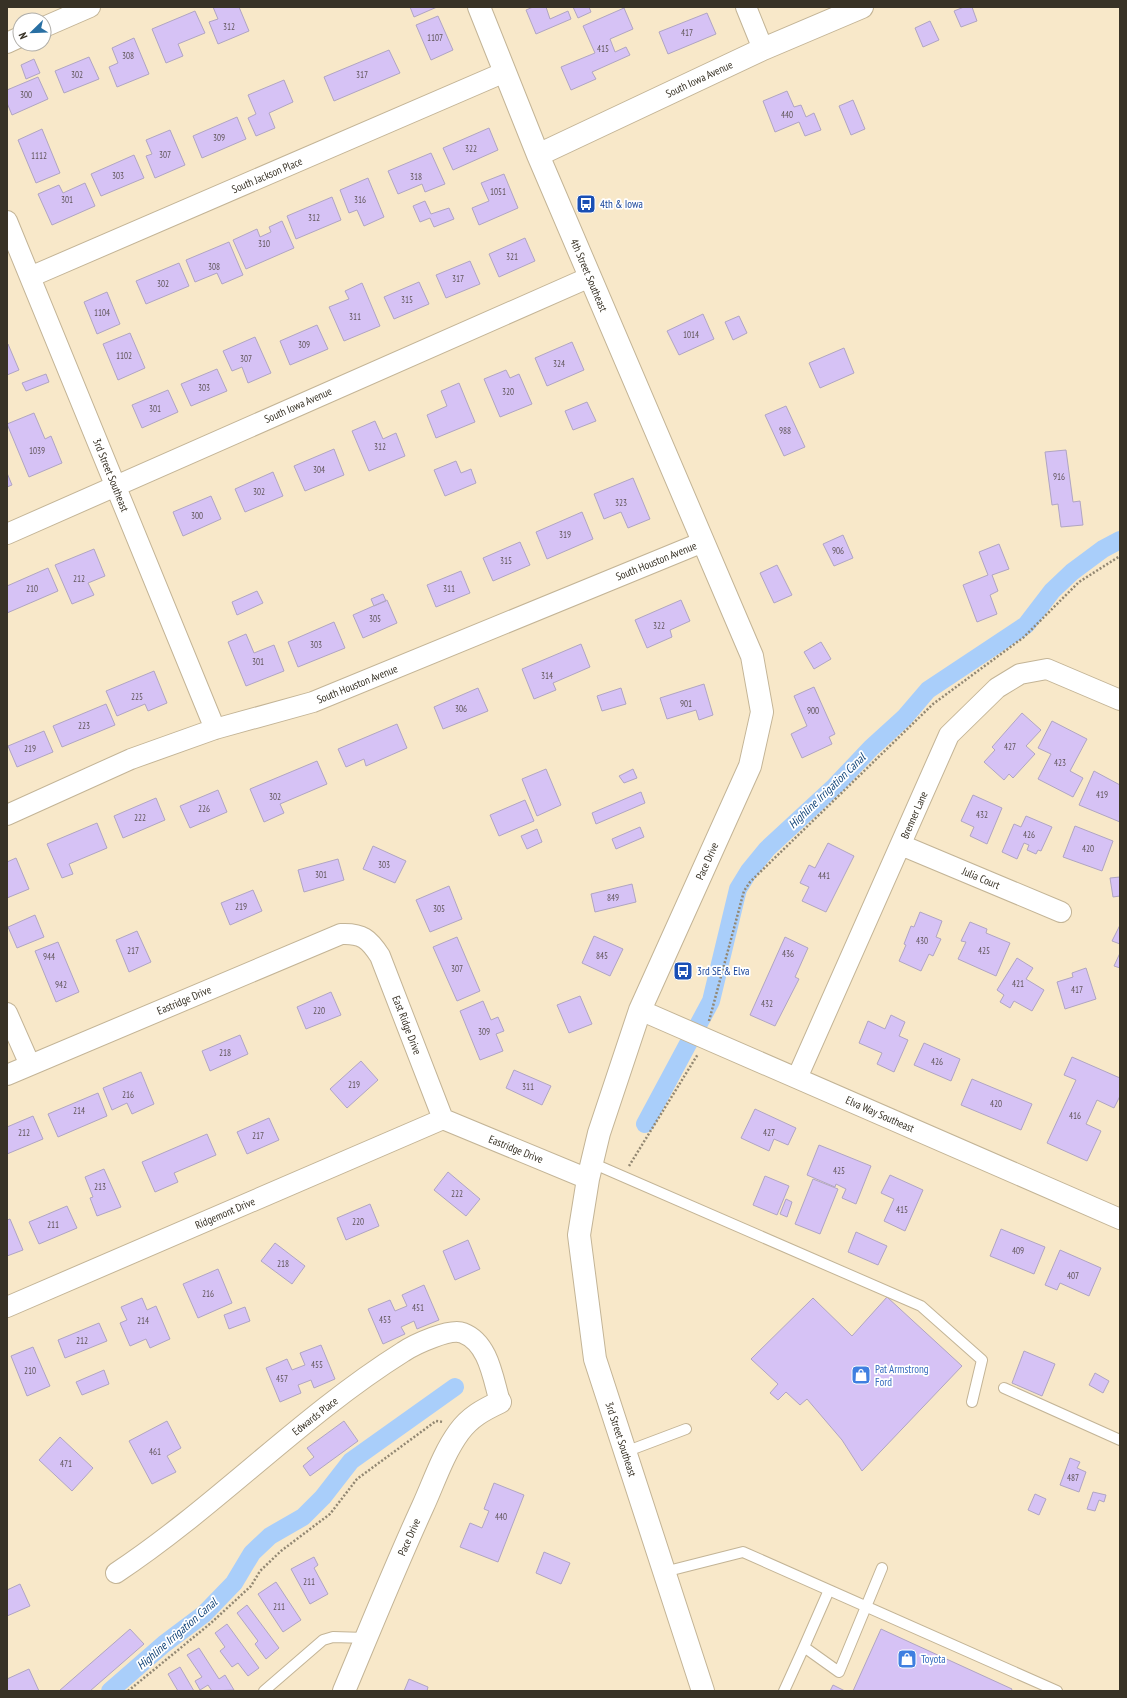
<svg xmlns="http://www.w3.org/2000/svg" width="1127" height="1698" font-family="'PT Sans Narrow',sans-serif">
  <style>
    .lines { fill: none; stroke-linecap: round; stroke-linejoin: round }
    .canal { stroke: #a9cefa; stroke-width: 18 }
    .building { fill: #d6c2f5; stroke: #b0a5c2 }
    .service-casing { stroke: #c3b496; stroke-width: 12 }
    .minor-casing { stroke: #c3b496; stroke-width: 22 }
    .tertiary-casing { stroke: #c3b496; stroke-width: 24 }
    .path { stroke: #928772; stroke-width: 2.5; stroke-dasharray: 2 2; stroke-linecap: butt }
    .service { stroke: #fff; stroke-width: 10 }
    .minor { stroke: #fff; stroke-width: 20 }
    .tertiary { stroke: #fff; stroke-width: 22 }
    .labels { text-anchor: middle; stroke-width: 3.5; stroke-linejoin: round; paint-order: stroke }
    .number-label { font-size: 9px; fill: #60565a }
    .street-label { font-size: 11px; fill: #383226; stroke: #fff }
    .transit-label { font-size: 11px; fill: #164399; stroke: #fff; text-anchor: start }
    .shop-label { font-size: 11px; fill: #366cbe; stroke: #fff; text-anchor: start }
    .water-label { font-size: 12px; font-style: italic; fill: #124479; stroke: #fff }
  </style>
  <rect width="100%" height="100%" fill="#f8e8c9"/>
  <g class="lines">
    <path class="canal" d="M645,1124l66,-123 27,-112 11,-18 18,-22 68,-63 36,-38 33,-30 24,-28 98,-65 26,-34 20,-19 31,-23 17,-9
      M110,1691l54,-47 40,-30 30,-31 18,-30 18,-17 33,-19 20,-20 28,-36 104,-74"/>
  </g>
  <path class="building" d="M213,7h26l10,24 -31,13 -9,-22 9,-3z
    M410,7h27l-23,10z
    M533,7h13l4,12 18,-8 3,8 -35,15 -10,-24z
    M573,7h16l2,5 -13,6z
    M964,7h8l5,14 -16,6 -7,-16z
    M624,8l9,21 -23,10 5,13 11,-5 4,8 -38,17 4,7 -25,11 -10,-23 34,-14 -12,-27z
    M195,11l10,22 -27,11 5,12 -17,7 -14,-34z
    M707,13l9,21 -48,20 -9,-22z
    M438,16l15,34 -22,10 -15,-35z
    M930,21l9,19 -16,7 -8,-19z
    M134,38l15,36 -32,13 -8,-20 9,-4 -6,-15z
    M389,50l11,23 -66,28 -10,-24z
    M89,57l10,22 -35,14 -9,-22z
    M34,59l6,14 -14,6 -5,-14z
    M38,77l10,22 -36,16 -5,-12v-13z
    M284,80l9,22 -24,11 6,15 -19,8 -8,-18 8,-4 -8,-19z
    M787,91l7,16 7,-2 5,12 8,-4 7,17 -16,6 -6,-14 -24,10 -12,-31z
    M853,100l12,29 -14,6 -12,-29z
    M237,117l9,22 -44,19 -9,-22z
    M489,128l9,22 -45,20 -10,-22z
    M42,129l18,44 -24,10 -18,-43z
    M170,130l15,35 -30,13 -9,-22 6,-2 -6,-14z
    M431,153l14,31 -20,8 -3,-8 -24,10 -10,-23z
    M134,155l10,23 -43,18 -10,-22z
    M504,174l14,34 -39,17 -7,-17 17,-7 -8,-18z
    M368,178l16,39 -20,9 -7,-16 -8,3 -9,-23z
    M85,183l10,23 -43,19 -14,-31 21,-9 4,8z
    M332,197l9,23 -45,19 -9,-23z
    M425,201l6,13 18,-6 5,11 -20,8 -4,-9 -10,4 -7,-16z
    M282,221l12,27 -48,21 -13,-29 24,-11 3,8 11,-5 -2,-5z
    M525,238l10,23 -36,16 -10,-23z
    M229,242l14,33 -21,9 -5,-11 -22,9 -9,-22z
    M470,261l10,23 -34,14 -10,-23z
    M179,263l10,23 -43,18 -10,-23z
    M419,282l10,22 -35,15 -10,-22z
    M362,283l18,43 -36,15 -15,-34 20,-8 -4,-8z
    M107,292l13,32 -23,10 -13,-32z
    M703,314l11,25 -35,16 -12,-24z
    M739,316l8,17 -14,7 -8,-18z
    M317,325l11,24 -38,16 -10,-24z
    M130,333l15,35 -27,12 -15,-36z
    M255,337l16,36 -23,10 -6,-16 -10,4 -9,-20z
    M572,342l12,28 -37,16 -12,-28z
    M8,344l11,26 -12,5v-30z
    M844,348l10,25 -34,15 -11,-25z
    M217,369l10,22 -36,15 -10,-22z
    M506,370l4,8 9,-4 13,30 -32,13 -16,-38z
    M46,374l3,8 -23,9 -4,-8z
    M459,383l16,39 -39,16 -9,-23 20,-9 -6,-15z
    M168,390l10,22 -36,16 -10,-23z
    M587,402l9,19 -23,9 -8,-19z
    M786,406l19,41 -21,9 -19,-41z
    M34,413l11,26 6,-3 11,27 -33,14 -22,-53z
    M375,421l8,18 13,-6 9,23 -36,15 -17,-40z
    M334,449l10,26 -39,16 -11,-25z
    M1066,450l7,52 7,-1 3,24 -22,2 -3,-23 -6,1 -7,-53z
    M456,461l5,12 10,-4 5,14 -31,13 -11,-26z
    M273,472l10,24 -38,16 -10,-23z
    M7,473l5,12 -5,2z
    M633,478l17,41 -22,9 -7,-16 -17,7 -10,-25z
    M211,496l10,23 -38,17 -10,-24z
    M582,512l11,27 -46,20 -11,-27z
    M843,535l10,23 -19,8 -11,-22z
    M520,542l10,23 -37,16 -10,-23z
    M999,544l10,25 -17,6 6,16 -8,4 7,19 -20,8 -14,-37 25,-10 -9,-23z
    M94,549l11,27 -17,7 6,12 -22,9 -17,-39z
    M777,565l15,30 -18,8 -14,-30z
    M48,568l10,23 -51,22v-27z
    M461,571l9,22 -34,14 -9,-22z
    M257,591l6,12 -26,12 -5,-13z
    M383,594l3,7 -12,5 -3,-7z
    M387,600l10,23 -34,15 -10,-23z
    M681,600l9,21 -20,9 2,7 -25,11 -12,-28z
    M334,622l11,26 -47,19 -10,-25z
    M246,634l8,19 20,-8 10,26 -38,15 -18,-44z
    M821,642l10,17 -17,10 -10,-17z
    M581,644l9,23 -37,16 3,7 -22,9 -12,-30z
    M154,671l13,32 -19,8 -3,-7 -28,12 -11,-25z
    M704,684l9,31 -14,5 -3,-10 -29,9 -7,-21z
    M814,687l21,47 -6,3 3,7 -30,14 -11,-24 16,-8 -13,-30z
    M478,688l10,23 -45,18 -9,-22z
    M621,688l5,16 -24,7 -5,-15z
    M106,704l9,21 -53,22 -9,-21z
    M1022,713l19,17 -15,16 9,8 -22,24 -4,-4 -5,6 -20,-18 11,-12 -3,-3z
    M1052,721l35,18 -17,32 13,7 -10,19 -35,-18 13,-25 -13,-6z
    M397,724l10,24 -41,18 -2,-7 -18,8 -8,-18z
    M44,731l9,21 -36,15 -9,-21z
    M317,761l10,23 -47,20 4,9 -20,9 -14,-33z
    M546,769l15,36 -24,11 -15,-37z
    M633,769l4,9 -13,5 -5,-7z
    M1094,771l26,14v37l-41,-17z
    M218,790l9,22 -37,16 -10,-22z
    M641,792l4,11 -49,21 -4,-11z
    M973,795l29,13 -15,36 -17,-8 4,-9 -13,-6z
    M156,798l9,22 -42,18 -9,-22z
    M525,800l9,21 -35,15 -9,-21z
    M1026,816l26,11 -11,24 -3,-1 -2,4 -9,-4 2,-5 -5,-2 -7,16 -15,-7 12,-28 7,3z
    M97,823l10,25 -38,16 4,10 -11,4 -15,-34z
    M1075,826l38,15 -11,30 -39,-14z
    M640,827l4,10 -28,12 -4,-10z
    M537,829l5,13 -15,7 -6,-13z
    M828,843l26,13 -28,56 -24,-11 7,-14 -9,-4 9,-18 6,3z
    M373,846l33,15 -11,22 -32,-14z
    M16,858l13,31 -22,9v-36z
    M338,859l6,21 -40,12 -6,-22z
    M1120,877v19l-7,1 -3,-19z
    M632,884l4,18 -41,10 -4,-18z
    M449,886l13,33 -32,13 -14,-32z
    M253,890l9,21 -32,14 -9,-22z
    M920,912l22,9 -6,16 5,2 -8,17 -4,-2 -8,17 -22,-10 7,-16 -2,-1 7,-18 3,1z
    M35,915l9,22 -27,11 -9,-21z
    M970,922l17,7 -1,4 24,10 -14,33 -38,-17 8,-17 -5,-1z
    M1120,925v19l-8,-3z
    M137,931l14,31 -22,10 -13,-32z
    M594,936l29,13 -13,27 -28,-13z
    M457,937l23,54 -23,10 -24,-54z
    M785,937l23,11 -13,29 4,2 -24,47 -25,-11z
    M58,942l21,50 -23,10 -21,-51z
    M1120,953v15l-6,-2z
    M1017,958l16,10 -7,11 18,11 -12,21 -18,-10 -4,7 -10,-6 4,-7 -7,-5z
    M1086,968l10,31 -31,10 -8,-27 16,-5 -1,-4z
    M331,992l10,23 -35,14 -9,-22z
    M580,996l12,28 -23,9 -12,-28z
    M483,1001l8,19 7,-3 6,14 -8,3 7,17 -23,9 -20,-49z
    M891,1015l14,7 -6,14 9,4 -14,32 -17,-8 5,-11 -23,-10 9,-22 17,8z
    M240,1035l8,19 -38,17 -8,-20z
    M924,1043l36,16 -9,22 -37,-16z
    M1072,1057l48,21v18l-6,12 -17,-8 -11,24 15,7 -14,30 -40,-18 29,-63 -12,-5z
    M361,1061l17,19 -31,28 -17,-19z
    M514,1070l37,16 -9,19 -36,-17z
    M141,1072l13,32 -22,10 -5,-11 -15,7 -9,-22z
    M972,1079l60,25 -11,26 -60,-25z
    M98,1093l9,23 -49,21 -10,-23z
    M755,1109l41,19 -8,17 -14,-6 -5,12 -28,-13z
    M33,1116l10,23 -36,15v-27z
    M269,1118l10,22 -32,14 -10,-22z
    M207,1134l9,21 -42,18 4,9 -23,10 -13,-30z
    M819,1145l52,21 -15,38 -14,-6 4,-9 -10,-5 -1,3 -28,-12z
    M104,1169l17,38 -24,9 -7,-18 3,-1 -8,-20z
    M448,1172l32,27 -14,17 -32,-26z
    M890,1175l33,15 -18,41 -21,-10 10,-22 -13,-6z
    M765,1176l24,10 -12,29 -24,-10z
    M813,1179l25,10 -18,45 -25,-10z
    M786,1199l6,3 -5,15 -7,-3z
    M370,1204l9,22 -33,14 -9,-22z
    M67,1206l10,22 -38,16 -10,-22z
    M10,1219l13,31 -16,6v-36z
    M1001,1229l44,18 -11,27 -44,-18z
    M856,1232l31,14 -9,19 -30,-13z
    M468,1240l12,29 -25,11 -12,-29z
    M275,1243l30,23 -13,18 -31,-23z
    M1060,1250l41,18 -12,28 -29,-13 -3,7 -12,-5z
    M218,1269l14,34 -34,15 -15,-34z
    M424,1285l15,35 -22,9 -3,-8 -13,6 4,7 -22,10 -15,-35 22,-9 5,11 12,-5 -5,-11z
    M887,1297l75,69 -100,105 -20,-31 -35,-41 -7,6 -14,-13 -8,8 -8,-7 8,-9 -27,-25 62,-61 39,38z
    M142,1298l5,12 9,-4 14,33 -20,9 -4,-9 -16,7 -10,-23 7,-3 -6,-13z
    M245,1307l5,14 -21,8 -5,-14z
    M99,1323l8,18 -42,17 -7,-18z
    M321,1345l14,34 -21,9 -3,-8 -13,5 3,8 -21,9 -14,-34 21,-9 5,11 13,-5 -5,-12z
    M33,1347l17,39 -23,10 -16,-40z
    M1024,1351l31,13 -13,32 -30,-13z
    M104,1370l5,14 -27,11 -6,-13z
    M1095,1373l14,8 -6,12 -14,-8z
    M167,1421l14,27 -14,8 9,16 -24,12 -23,-43z
    M344,1421l14,20 -48,35 -7,-10 11,-9 -7,-9z
    M60,1437l33,31 -21,23 -33,-31z
    M1070,1458l10,4 -3,6 9,4 -7,20 -19,-7z
    M494,1483l30,12 -26,67 -38,-15 10,-24 12,5 7,-17 -5,-2z
    M1093,1492l13,3 -2,7 -5,-2 -4,11 -8,-2z
    M1035,1494l11,5 -7,16 -11,-5z
    M544,1552l26,11 -9,21 -25,-11z
    M314,1557l4,8 -4,3 14,26 -18,10 -19,-35z
    M276,1582l25,38 -18,12 -25,-38z
    M20,1584l10,22 -23,10v-26z
    M247,1605l32,43 -13,11 -11,-15 3,-3 -21,-28z
    M227,1624l32,44 -11,8 -10,-13 -6,4 -12,-16 5,-4 -10,-14z
    M130,1629l14,15 -54,47h-31z
    M881,1629l131,60 -1,2h-158z
    M199,1648l20,31 6,-4 9,15 -22,1 -4,-6 -8,5 -5,-9 7,-4 -15,-22z
    M180,1667l14,24h-16l-10,-17z
    M29,1669l10,22h-32v-12z
    M409,1679l19,8 -1,4h-23z
    M833,1685l12,6h-15z"/>
  <g class="lines">
    <g class="service-casing">
      <path id="service" d="M592,1163l329,143 61,54 -10,42
        M1004,1388l116,52
        M625,1452l61,-23
        M664,1572l79,-20 314,139
        M804,1647l25,-57
        M264,1691l59,-51 10,-3 33,1
        M784,1691l20,-44 35,25 43,-104"/>
    </g>
    <g class="minor-casing">
      <path id="minor" d="M746,7l17,42
        M44,27l46,-20
        M7,43l13,-6
        M7,221l208,508
        M30,277l475,-205
        M7,534l583,-257
        M7,815l124,-56 84,-30 98,-27 390,-160
        M901,845l160,67
        M640,1010l480,209
        M7,1013l23,52
        M7,1075l334,-141c21,-1 28,5 39,22l63,163
        M797,1078l152,-343 48,-47 23,-14 27,-5 73,31
        M443,1119l145,60
        M7,1307l436,-188
        M116,1573c101,-67 185,-157 287,-221 12,-8 47,-24 60,-19 26,10 30,46 37,69"/>
    </g>
    <g class="tertiary-casing">
      <path id="tertiary" d="M479,7l59,148 214,501 10,56 -12,54 -110,244 -41,123 -11,46 -9,56 16,124 108,332
        M538,155l225,-106 99,-42
        M344,1691c26,-62 51,-124 79,-185 11,-24 20,-52 36,-74 11,-15 24,-22 41,-30"/>
    </g>
    <path class="path" d="M709,1021l35,-130 6,-9 183,-178 91,-67 55,-55 41,-26
      M629,1166l69,-112
      M128,1691l83,-68 40,-37 9,-15 21,-20 49,-37 27,-35 79,-58 7,1"/>
    <use href="#service" class="service"/>
    <use href="#minor" class="minor"/>
    <use href="#tertiary" class="tertiary"/>
  </g>
  <defs>
    <g id="bus-square" transform="scale(1)"><rect x="-9" y="-9" width="18" height="18" rx="4" fill="#1a4fb4" stroke="#fff"/><path d="M-5-6H5V4H4V6H2V4H-2V6H-4V4H-5ZM-3.5-4V0h7V-4ZM-3.5 1.2v1.5H-2V1.2ZM2 1.2v1.5H3.5V1.2Z" fill="#fff"/></g>
    <g id="shop-square" transform="scale(1)"><rect x="-9" y="-9" width="18" height="18" rx="4" fill="#3f7fe0" stroke="#fff"/><path d="M-5-2.5h2.3a2.7 3.5 0 0 1 5.4 0H5L5.5 6h-11ZM-1.5-2.5h3a1.5 2.3 0 0 0-3 0Z" fill="#fff"/></g>
  </defs>
  <g fill-rule="evenodd">
    <use href="#bus-square" x="586" y="204"/>
    <use href="#bus-square" x="683" y="971"/>
    <use href="#shop-square" x="861" y="1375"/>
    <use href="#shop-square" x="907" y="1659"/>
  </g>
  <g class="labels">
    <g class="number-label">
      <text x="229" y="30">312</text>
      <text x="687" y="36">417</text>
      <text x="435" y="41">1107</text>
      <text x="603" y="52">415</text>
      <text x="128" y="59">308</text>
      <text x="77" y="78">302</text>
      <text x="362" y="78">317</text>
      <text x="26" y="98">300</text>
      <text x="787" y="118">440</text>
      <text x="219" y="141">309</text>
      <text x="471" y="152">322</text>
      <text x="165" y="158">307</text>
      <text x="39" y="159">1112</text>
      <text x="118" y="179">303</text>
      <text x="416" y="180">318</text>
      <text x="498" y="195">1051</text>
      <text x="67" y="203">301</text>
      <text x="360" y="203">316</text>
      <text x="314" y="221">312</text>
      <text x="264" y="247">310</text>
      <text x="512" y="260">321</text>
      <text x="214" y="270">308</text>
      <text x="458" y="282">317</text>
      <text x="163" y="287">302</text>
      <text x="407" y="303">315</text>
      <text x="102" y="316">1104</text>
      <text x="355" y="320">311</text>
      <text x="691" y="338">1014</text>
      <text x="304" y="348">309</text>
      <text x="124" y="359">1102</text>
      <text x="246" y="362">307</text>
      <text x="559" y="367">324</text>
      <text x="204" y="391">303</text>
      <text x="508" y="395">320</text>
      <text x="155" y="412">301</text>
      <text x="785" y="434">988</text>
      <text x="380" y="450">312</text>
      <text x="37" y="454">1039</text>
      <text x="319" y="473">304</text>
      <text x="1059" y="480">916</text>
      <text x="259" y="495">302</text>
      <text x="621" y="506">323</text>
      <text x="197" y="519">300</text>
      <text x="565" y="538">319</text>
      <text x="838" y="554">906</text>
      <text x="506" y="564">315</text>
      <text x="79" y="582">212</text>
      <text x="32" y="592">210</text>
      <text x="449" y="592">311</text>
      <text x="375" y="622">305</text>
      <text x="659" y="629">322</text>
      <text x="316" y="648">303</text>
      <text x="258" y="665">301</text>
      <text x="547" y="679">314</text>
      <text x="137" y="700">225</text>
      <text x="686" y="707">901</text>
      <text x="461" y="712">306</text>
      <text x="813" y="714">900</text>
      <text x="84" y="729">223</text>
      <text x="1010" y="750">427</text>
      <text x="30" y="752">219</text>
      <text x="1060" y="766">423</text>
      <text x="1102" y="798">419</text>
      <text x="275" y="800">302</text>
      <text x="204" y="812">226</text>
      <text x="982" y="818">432</text>
      <text x="140" y="821">222</text>
      <text x="1029" y="838">426</text>
      <text x="1088" y="852">420</text>
      <text x="384" y="868">303</text>
      <text x="321" y="878">301</text>
      <text x="824" y="879">441</text>
      <text x="613" y="901">849</text>
      <text x="241" y="910">219</text>
      <text x="439" y="912">305</text>
      <text x="922" y="944">430</text>
      <text x="133" y="954">217</text>
      <text x="984" y="954">425</text>
      <text x="788" y="957">436</text>
      <text x="602" y="959">845</text>
      <text x="49" y="960">944</text>
      <text x="457" y="972">307</text>
      <text x="1018" y="987">421</text>
      <text x="61" y="988">942</text>
      <text x="1077" y="993">417</text>
      <text x="767" y="1007">432</text>
      <text x="319" y="1014">220</text>
      <text x="484" y="1035">309</text>
      <text x="225" y="1056">218</text>
      <text x="937" y="1065">426</text>
      <text x="354" y="1088">219</text>
      <text x="528" y="1090">311</text>
      <text x="128" y="1098">216</text>
      <text x="996" y="1107">420</text>
      <text x="79" y="1114">214</text>
      <text x="1075" y="1119">416</text>
      <text x="24" y="1136">212</text>
      <text x="769" y="1136">427</text>
      <text x="258" y="1139">217</text>
      <text x="839" y="1174">425</text>
      <text x="100" y="1190">213</text>
      <text x="457" y="1197">222</text>
      <text x="902" y="1213">415</text>
      <text x="358" y="1225">220</text>
      <text x="53" y="1228">211</text>
      <text x="1018" y="1254">409</text>
      <text x="283" y="1267">218</text>
      <text x="1073" y="1279">407</text>
      <text x="208" y="1297">216</text>
      <text x="418" y="1311">451</text>
      <text x="385" y="1323">453</text>
      <text x="143" y="1324">214</text>
      <text x="82" y="1344">212</text>
      <text x="317" y="1368">455</text>
      <text x="30" y="1374">210</text>
      <text x="282" y="1382">457</text>
      <text x="155" y="1455">461</text>
      <text x="66" y="1467">471</text>
      <text x="1073" y="1481">487</text>
      <text x="501" y="1520">440</text>
      <text x="309" y="1585">211</text>
      <text x="279" y="1610">211</text>
    </g>
    <g class="street-label">
      <text transform="translate(699 79) rotate(-25)" y="4">South Iowa Avenue</text>
      <text transform="translate(267 175) rotate(-23)" y="4">South Jackson Place</text>
      <text transform="translate(589 275) rotate(67)" y="4">4th Street Southeast</text>
      <text transform="translate(298 405) rotate(-24)" y="4">South Iowa Avenue</text>
      <text transform="translate(111 475) rotate(68)" y="4">3rd Street Southeast</text>
      <text transform="translate(656 561) rotate(-22)" y="4">South Houston Avenue</text>
      <text transform="translate(357 684) rotate(-22)" y="4">South Houston Avenue</text>
      <text transform="translate(914 815) rotate(-66)" y="4">Brenner Lane</text>
      <text transform="translate(707 861) rotate(-66)" y="4">Pace Drive</text>
      <text transform="translate(981 878) rotate(23)" y="4">Julia Court</text>
      <text transform="translate(184 1000) rotate(-23)" y="4">Eastridge Drive</text>
      <text transform="translate(407 1025) rotate(69)" y="4">East Ridge Drive</text>
      <text transform="translate(880 1114) rotate(24)" y="4">Elva Way Southeast</text>
      <text transform="translate(516 1149) rotate(22)" y="4">Eastridge Drive</text>
      <text transform="translate(225 1213) rotate(-23)" y="4">Ridgemont Drive</text>
      <text transform="translate(315 1416) rotate(-38)" y="4">Edwards Place</text>
      <text transform="translate(621 1439) rotate(72)" y="4">3rd Street Southeast</text>
      <text transform="translate(409 1537) rotate(-66)" y="4">Pace Drive</text>
    </g>
    <g class="transit-label">
      <text x="600" y="208">4th &amp; Iowa</text>
      <text x="697" y="975">3rd SE &amp; Elva</text>
    </g>
    <g class="shop-label">
      <text x="875" y="1373">Pat Armstrong<tspan x="875" dy="13">Ford</tspan></text>
      <text x="921" y="1663">Toyota</text>
    </g>
    <g class="water-label">
      <text transform="translate(827 791) rotate(-44)" y="4">Highline Irrigation Canal</text>
      <text transform="translate(177 1634) rotate(-41)" y="4">Highline Irrigation Canal</text>
    </g>
  </g>
  <rect width="1127" height="1698" fill="none" stroke="#383226" stroke-width="16"/>
  <g transform="translate(32 32) rotate(247)"><circle r="19" fill="#ffffff" stroke="#afada8"/>
  <path d="M0-3L7 15L0 10L-7 15Z" fill="#286fa3"/>
  <text y="-6" font-size="11" font-weight="bold" text-anchor="middle" fill="#383226">N</text>
  </g>
</svg>
